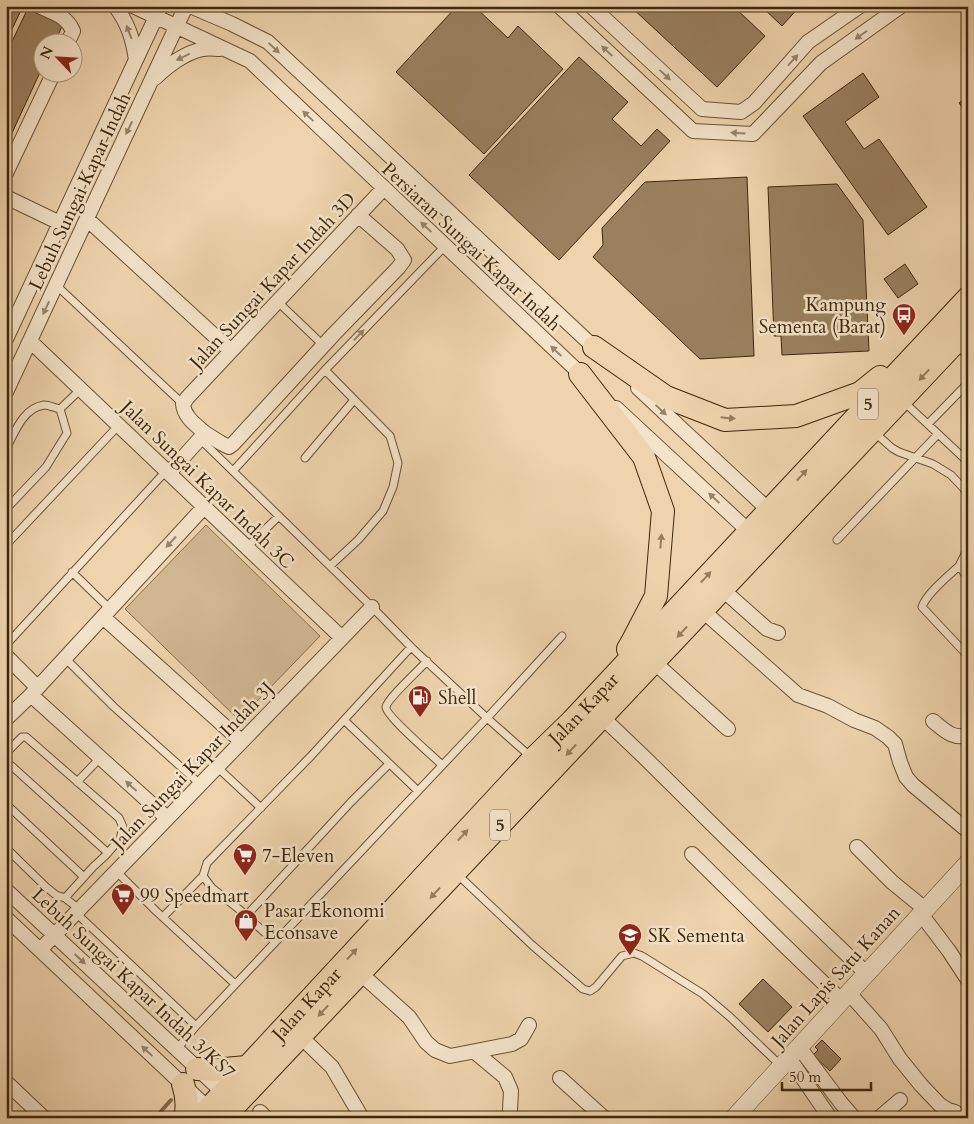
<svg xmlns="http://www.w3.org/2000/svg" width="974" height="1124" font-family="Cardo,serif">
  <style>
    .green { fill: #d0b691; stroke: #876e4e }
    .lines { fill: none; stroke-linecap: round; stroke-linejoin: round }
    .stream { stroke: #846b4c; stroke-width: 4 }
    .building { fill: #9a805f; stroke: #3e270c }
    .service-casing { stroke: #6a5234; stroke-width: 9 }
    .minor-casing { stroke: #6a5234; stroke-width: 16 }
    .tertiary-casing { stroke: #6a5234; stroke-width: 19 }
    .trunk-casing { stroke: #3e270c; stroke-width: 24 }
    .service { stroke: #f4e2c9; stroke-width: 7 }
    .minor { stroke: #f4e2c9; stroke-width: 14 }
    .tertiary { stroke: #f4e2c9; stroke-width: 18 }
    .trunk { stroke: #eed3ac; stroke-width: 22 }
    .oneway { fill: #99846a }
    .oneway2 { fill: #967d5c }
    .labels { text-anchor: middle; stroke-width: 5; stroke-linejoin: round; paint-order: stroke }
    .shield { fill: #f4e2c9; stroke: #755f45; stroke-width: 1 }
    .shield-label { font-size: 18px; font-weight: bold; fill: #3e270c }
    .street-label { font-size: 19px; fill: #3e270c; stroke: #f4e2c9 }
    .poi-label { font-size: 19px; fill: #3e270c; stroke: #f4e2c9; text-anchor: start }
  </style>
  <rect width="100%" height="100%" fill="#eed3ac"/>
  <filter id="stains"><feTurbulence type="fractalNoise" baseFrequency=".004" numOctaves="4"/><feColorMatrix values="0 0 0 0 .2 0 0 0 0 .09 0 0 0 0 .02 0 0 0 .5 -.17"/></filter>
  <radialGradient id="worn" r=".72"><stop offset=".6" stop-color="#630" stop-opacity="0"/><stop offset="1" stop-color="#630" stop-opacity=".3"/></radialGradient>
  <path class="green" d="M206,525l114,111 -81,84 -114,-111z"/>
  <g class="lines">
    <path class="stream" d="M155,1118l16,-18"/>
  </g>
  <path class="building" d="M6,6h17l-17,36z
    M457,6h17l34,32 10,-12 45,43 -79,85 -88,-82z
    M630,6h103l32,30 -48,51z
    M761,6h39l-18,20z
    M28,8l35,16 -8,18h-13v26l-36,78v-92z
    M579,57l49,45 -16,17 29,27 16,-17 13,12 -111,119 -90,-85z
    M863,73l16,24 -34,25 19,27 15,-10 48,68 -39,28 -85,-119z
    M968,96v19l-9,-12z
    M747,177l7,179 -54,3 -107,-102 10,-12 -1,-17 43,-46z
    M837,184l26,36 6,131 -87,4 -1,-19h-7l-6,-149z
    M905,264l13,20 -20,14 -14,-19z
    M763,979l29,28 -24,25 -29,-28z
    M822,1040l19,19 -11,12 -17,-16 5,-5 -3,-3z"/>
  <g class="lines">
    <g class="service-casing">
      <path id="service" d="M56,285l127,119
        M278,302l46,44
        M325,370l65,66 8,27 -5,24 -10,24 -25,29 -28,26
        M903,401l65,61
        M60,409l21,-20
        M928,424l40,-41
        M874,432l18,16 7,4 34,12 18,11 17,18
        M200,439l172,168 39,40
        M6,449c9,-17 17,-41 38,-44 5,0 11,3 16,4
        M305,458l49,-58
        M233,471l92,-101 120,-124
        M6,509l40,-42 21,-34 -7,-24
        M837,540l101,-106
        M6,545l113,-120
        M247,547l32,-31
        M968,548l-9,18 9,12
        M959,566c-11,10 -33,28 -37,41l46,49
        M72,572l38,37
        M6,645l160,-174
        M65,658l49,49 86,77
        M427,661c-7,8 -40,38 -41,46 -1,8 48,50 56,58
        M344,720l74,71
        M6,753l16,-16h4l93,81 4,9 -3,12 -15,17 -12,11 -28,31
        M6,761l102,92
        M217,767l44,41
        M77,782l23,-24
        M6,804l78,73
        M6,848l40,39 10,8 9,3 14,11
        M116,871l40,40 79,73
        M457,874l75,71 51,44 7,2 6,-4 26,-31 12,-3 8,3 61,38 27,23 51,49
        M76,913l120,113
        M246,916l105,-114 38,-38
        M163,917l40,-41
        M275,942l-35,-32 -28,-22 -9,-12 4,-13 104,-107 100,-109 76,71 44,39
        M177,1049l19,-23 291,-308 75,-82"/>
    </g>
    <g class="minor-casing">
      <path id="minor" d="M39,6c14,7 27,9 34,25l-5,11
        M115,6c13,17 18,33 21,54
        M133,6l117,55 336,318
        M190,6l42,18 36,18 330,309
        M559,6l134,125 60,3 68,-71 80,-57
        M591,6l111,103 39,3 13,-9 54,-61 52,-36
        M155,78c14,-13 29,-25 48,-29 6,-1 12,0 17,0
        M6,173l48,-101
        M6,197l54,26
        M87,219l144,132
        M6,339l155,-333
        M957,339l11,12
        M30,341l312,297
        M638,388l136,127
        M6,392l180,-386
        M616,408l138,128
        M205,433l16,10 8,4 4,-3 100,-109 65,-67 6,-8 -7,-11 -39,-34
        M169,473l36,-40c-9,-8 -21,-16 -22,-29l4,-6 197,-210
        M722,589l45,40 11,4
        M702,610l96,85 30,11 26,14 21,8 13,9 7,7 5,18 6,15 7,8 55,46
        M103,617l138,124
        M6,656l31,31
        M654,662l74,67
        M31,695l136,123
        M602,717l42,40 82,81 141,136
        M6,719l25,-24 173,-188
        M933,721c11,9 20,19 35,14
        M857,847l35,35 33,27
        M692,854l90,89 59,57
        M6,890l222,207
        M921,914l28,37 19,29
        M6,918l208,196
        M40,950l332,-343
        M360,973l49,44 17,25 9,8 15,6 62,-12 9,-5 8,-14
        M849,993l32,36 19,30 21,26 19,20 8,5 7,2
        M300,1036l32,31 30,51
        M799,1047l42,56 13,15
        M475,1052l30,25 6,14 -1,19
        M789,1058l41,60
        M560,1078l44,40
        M6,1082l38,36
        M260,1112l6,6
        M879,1118l21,-18"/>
    </g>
    <g class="tertiary-casing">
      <path id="tertiary" d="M734,1118l234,-255"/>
    </g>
    <g class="trunk-casing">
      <g id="trunk">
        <path d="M594,347l72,50 59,23 71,-4 64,-23 20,-16"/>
        <path d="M580,374l64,83 19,54 -7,85 -25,48 -3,5"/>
        <path d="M197,1069l16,1 34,-3"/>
        <path d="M183,1084c4,12 5,22 2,34"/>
        <path id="s1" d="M200,1118l333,-359 39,-38 396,-423"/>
        <path d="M223,1118l745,-789"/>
      </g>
    </g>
    <use href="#service" class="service"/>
    <use href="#minor" class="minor"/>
    <use href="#tertiary" class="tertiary"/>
    <use href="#trunk" class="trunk"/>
  </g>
  <defs><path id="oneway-solid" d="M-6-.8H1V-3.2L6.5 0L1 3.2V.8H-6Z" transform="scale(1.25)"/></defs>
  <g class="oneway">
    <use href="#oneway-solid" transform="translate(129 32) rotate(-111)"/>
    <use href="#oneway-solid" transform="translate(861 35) rotate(145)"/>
    <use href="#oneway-solid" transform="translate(274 48) rotate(43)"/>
    <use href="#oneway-solid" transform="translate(607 51) rotate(-137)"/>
    <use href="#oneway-solid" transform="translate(183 57) rotate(154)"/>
    <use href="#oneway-solid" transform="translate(793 60) rotate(-48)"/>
    <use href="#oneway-solid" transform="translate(665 75) rotate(43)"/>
    <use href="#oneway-solid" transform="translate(308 116) rotate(-137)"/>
    <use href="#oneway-solid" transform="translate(129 128) rotate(115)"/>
    <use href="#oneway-solid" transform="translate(738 133) rotate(-177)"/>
    <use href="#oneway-solid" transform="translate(426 227) rotate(-137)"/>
    <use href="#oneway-solid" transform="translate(46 308) rotate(115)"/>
    <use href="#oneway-solid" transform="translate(359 335) rotate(-46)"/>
    <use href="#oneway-solid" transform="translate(556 351) rotate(-137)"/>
    <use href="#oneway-solid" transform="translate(661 410) rotate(43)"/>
    <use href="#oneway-solid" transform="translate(714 498) rotate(-137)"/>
    <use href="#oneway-solid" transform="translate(171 542) rotate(133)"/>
    <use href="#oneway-solid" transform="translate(131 786) rotate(-138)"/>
    <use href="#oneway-solid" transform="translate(80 959) rotate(43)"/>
    <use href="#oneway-solid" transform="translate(147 1051) rotate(-137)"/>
  </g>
  <g class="oneway2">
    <use href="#oneway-solid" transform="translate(924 375) rotate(133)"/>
    <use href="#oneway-solid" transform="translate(728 418) rotate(6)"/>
    <use href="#oneway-solid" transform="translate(802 475) rotate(-47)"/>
    <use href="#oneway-solid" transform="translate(661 541) rotate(-85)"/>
    <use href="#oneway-solid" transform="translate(706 577) rotate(-47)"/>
    <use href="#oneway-solid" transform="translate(682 632) rotate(133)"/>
    <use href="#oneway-solid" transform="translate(571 750) rotate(133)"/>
    <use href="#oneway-solid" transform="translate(463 835) rotate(-47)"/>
    <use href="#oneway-solid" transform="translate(435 893) rotate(133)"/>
    <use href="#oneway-solid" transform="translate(352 954) rotate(-47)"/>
    <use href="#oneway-solid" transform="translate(323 1011) rotate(133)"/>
  </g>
  <defs>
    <g id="bus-pin" transform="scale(1.25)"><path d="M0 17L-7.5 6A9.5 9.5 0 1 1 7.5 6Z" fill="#8f2418" stroke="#f4e2c9"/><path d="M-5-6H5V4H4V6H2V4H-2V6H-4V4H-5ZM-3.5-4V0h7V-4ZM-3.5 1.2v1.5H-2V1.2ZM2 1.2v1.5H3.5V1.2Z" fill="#fff"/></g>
    <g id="fuel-pin" transform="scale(1.25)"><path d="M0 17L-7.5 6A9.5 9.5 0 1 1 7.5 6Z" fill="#8f2418" stroke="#f4e2c9"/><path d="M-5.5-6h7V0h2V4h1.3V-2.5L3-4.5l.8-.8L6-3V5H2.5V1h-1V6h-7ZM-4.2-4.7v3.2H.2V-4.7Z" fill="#fff"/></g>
    <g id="supermarket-pin" transform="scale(1.25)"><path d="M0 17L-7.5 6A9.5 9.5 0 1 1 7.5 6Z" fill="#8f2418" stroke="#f4e2c9"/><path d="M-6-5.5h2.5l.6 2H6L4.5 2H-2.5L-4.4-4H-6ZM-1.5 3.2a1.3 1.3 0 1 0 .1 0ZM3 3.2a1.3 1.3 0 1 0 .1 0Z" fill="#fff"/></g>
    <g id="shop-pin" transform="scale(1.25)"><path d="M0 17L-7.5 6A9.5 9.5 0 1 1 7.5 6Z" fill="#8f2418" stroke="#f4e2c9"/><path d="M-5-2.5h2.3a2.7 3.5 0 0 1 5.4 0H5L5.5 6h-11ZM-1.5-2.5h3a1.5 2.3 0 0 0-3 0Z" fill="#fff"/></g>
    <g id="school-pin" transform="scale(1.25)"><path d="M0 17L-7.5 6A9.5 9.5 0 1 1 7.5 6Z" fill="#8f2418" stroke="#f4e2c9"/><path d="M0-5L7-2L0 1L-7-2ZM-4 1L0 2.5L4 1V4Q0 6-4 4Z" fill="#fff"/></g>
  </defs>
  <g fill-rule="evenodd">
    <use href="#bus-pin" x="904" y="315"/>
    <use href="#fuel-pin" x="420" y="697"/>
    <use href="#supermarket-pin" x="245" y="855"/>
    <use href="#supermarket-pin" x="123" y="895"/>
    <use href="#shop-pin" x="246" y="921"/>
    <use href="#school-pin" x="630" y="935"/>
  </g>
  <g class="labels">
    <g class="shield">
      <rect x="858" y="388.5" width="20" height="31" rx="4"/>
      <rect x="490" y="809.5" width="20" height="31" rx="4"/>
    </g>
    <g class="shield-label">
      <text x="868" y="410">5</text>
      <text x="500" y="831">5</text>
    </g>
    <g class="street-label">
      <text transform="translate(79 191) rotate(-65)" y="7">Lebuh Sungai Kapar Indah</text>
      <text transform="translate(472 246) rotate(43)" y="7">Persiaran Sungai Kapar Indah</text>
      <text transform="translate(272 280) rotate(-47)" y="7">Jalan Sungai Kapar Indah 3D</text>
      <text transform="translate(208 484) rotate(44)" y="7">Jalan Sungai Kapar Indah 3C</text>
      <text dy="7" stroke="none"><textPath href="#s1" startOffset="561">Jalan Kapar</textPath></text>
      <text transform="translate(192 765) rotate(-46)" y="7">Jalan Sungai Kapar Indah 3J</text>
      <text transform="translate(835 976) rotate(-48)" y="7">Jalan Lapis Satu Kanan</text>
      <text transform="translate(134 983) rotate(43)" y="7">Lebuh Sungai Kapar Indah 3/KS7</text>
      <text dy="7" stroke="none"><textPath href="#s1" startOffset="156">Jalan Kapar</textPath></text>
    </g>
    <g class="poi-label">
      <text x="886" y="311" text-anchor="end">Kampung<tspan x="886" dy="22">Sementa (Barat)</tspan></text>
      <text x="438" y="704">Shell</text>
      <text x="262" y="862">7-Eleven</text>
      <text x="140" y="902">99 Speedmart</text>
      <text x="264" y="917">Pasar Ekonomi<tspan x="264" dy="22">Econsave</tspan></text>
      <text x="648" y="942">SK Sementa</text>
    </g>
  </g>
  <rect width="974" height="1124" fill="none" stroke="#eed3ac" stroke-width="25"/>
  <rect x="8" y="8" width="959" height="1109" fill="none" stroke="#3e270c" stroke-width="2.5"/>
  <rect x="12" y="12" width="949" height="1099" fill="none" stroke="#3e270c"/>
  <g transform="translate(58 58) rotate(295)"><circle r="24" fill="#f4e2c9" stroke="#ab977d"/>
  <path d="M0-4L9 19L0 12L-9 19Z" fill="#8f2418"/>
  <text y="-8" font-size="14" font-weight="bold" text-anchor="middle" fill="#3e270c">N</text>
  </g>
  <path d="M782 1082v8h89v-8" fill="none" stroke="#3e270c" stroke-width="2.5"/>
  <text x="789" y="1082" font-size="15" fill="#3e270c" stroke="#f4e2c9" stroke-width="4" paint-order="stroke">50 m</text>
  <rect width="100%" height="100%" filter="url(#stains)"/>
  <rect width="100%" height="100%" fill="url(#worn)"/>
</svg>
